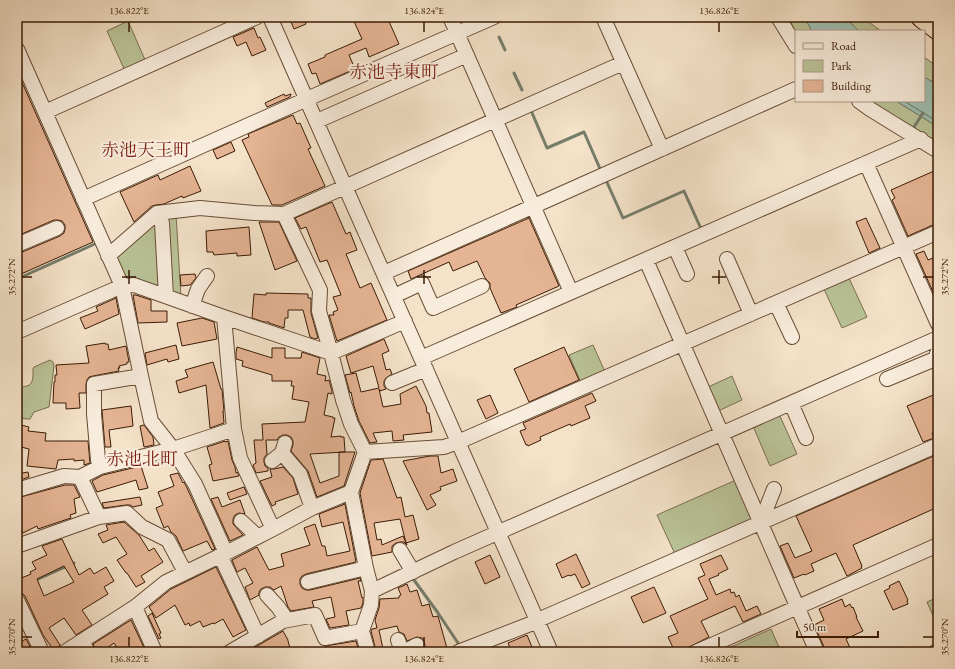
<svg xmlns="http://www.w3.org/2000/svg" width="955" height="669" font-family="'EB Garamond','Noto Serif JP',serif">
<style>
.green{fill:#bac398;stroke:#7a6f4e}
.water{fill:#9dbfb0;stroke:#757d6b}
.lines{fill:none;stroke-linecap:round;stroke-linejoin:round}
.shore{stroke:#6c6d5a;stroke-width:1}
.stream{stroke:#757d6b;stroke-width:3}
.building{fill:#e5b494;stroke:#3a1b04;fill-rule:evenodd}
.minor-casing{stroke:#684d35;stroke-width:16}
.highway-casing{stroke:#3a1b04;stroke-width:23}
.minor{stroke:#f8ecdc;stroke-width:14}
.highway{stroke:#f4e2c9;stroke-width:21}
.ticks{fill:none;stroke:#3a1b04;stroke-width:1.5}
.labels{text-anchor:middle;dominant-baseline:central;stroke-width:4;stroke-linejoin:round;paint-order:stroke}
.quarter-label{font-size:18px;fill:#7a1f14;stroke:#f8ecdc}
.neatline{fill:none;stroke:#3a1b04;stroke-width:1.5}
.ticks-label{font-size:10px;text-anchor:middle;fill:#3a1b04}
</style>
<rect width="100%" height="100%" fill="#f4e2c9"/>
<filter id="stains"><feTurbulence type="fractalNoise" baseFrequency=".005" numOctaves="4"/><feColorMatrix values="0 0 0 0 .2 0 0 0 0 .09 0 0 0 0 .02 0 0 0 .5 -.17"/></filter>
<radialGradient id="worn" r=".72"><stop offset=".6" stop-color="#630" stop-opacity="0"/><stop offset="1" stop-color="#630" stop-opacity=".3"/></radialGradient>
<!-- green -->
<path class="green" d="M788,17H804L812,31H796V33Z
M844,17H862L881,31H859Z
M128,21L146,62L125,71L107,31Z
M924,57L938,67V85L924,77Z
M871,101H896L938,127V145Z
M176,214L181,297L121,275L115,254L158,216Z
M848,276L867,317L842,328L823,287Z
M593,345L606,374L582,385L569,355Z
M50,360L53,362L54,366L49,407L34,412L30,419H26L17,417V388C21,387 23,387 27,386C34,384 33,375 33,368L34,367Z
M732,376L742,400L716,412L706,388Z
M779,414L797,454L770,466L753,426Z
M736,480L752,515L750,521L675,554L657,515Z
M938,597V627L927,602Z
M771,629L781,652H720Z"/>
<!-- water -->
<path class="water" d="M804,17H844L859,31H812Z
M924,77L938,85V127L896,101H924Z"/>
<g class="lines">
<!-- shore -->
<path class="shore" d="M904,101L938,122"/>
<!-- stream -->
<path class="stream" d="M499,37L505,50
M514,73L522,90
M530,108L547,148L584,132L601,171
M914,127L923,113
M605,178L623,218L684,191L702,231
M17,279L97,243
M414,580L438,613L460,646
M34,581L74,563"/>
</g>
<!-- building -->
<path class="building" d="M289,17H303L306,24L294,29Z
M352,17H387L399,44L369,57L366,48L349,55L355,69L320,84L316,73L312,74L308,64L325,57V55L362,39Z
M254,28L258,38L260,37L266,50L252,56L246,42L237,46L233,37Z
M17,71L93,242L21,274L17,265V253H20L60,236L64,233L65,229V225L62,221L58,220H54L17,236Z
M284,94L285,96L291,94L290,97L267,107L265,103Z
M293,115L297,124L300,123L311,148L308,149L325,186L282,205H272L242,140L249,137L248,134Z
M231,142L235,151L217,159L213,150Z
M190,166L201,191L183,198L182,196L164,204L156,205L152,206L134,222L120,192L158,175L160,180Z
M934,171L938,180V224H935L908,236L892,200L895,198L891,190Z
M332,202L346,234L350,232L357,250L346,254L360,288L371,283L387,320L337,341L329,315H334L333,312L338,310L333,297L341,295L327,260L320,262L306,227L301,229L295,218Z
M529,218L559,286L516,305L517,307L501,313L490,288V283L485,278L477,261L453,271L449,262L411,279L408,271Z
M866,218L880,248L869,253L856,222Z
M259,222H279L297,261L275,270Z
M249,227L251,255L237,256V253L214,255L213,252H207L206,231Z
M924,251L928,260L938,256V303L916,254Z
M195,274L196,278L190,285L181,286L180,275Z
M266,293L308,294V298H311V313L318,338L315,339L310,337L303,310H288V318H285L284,328L269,323V322H264L252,318L254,294L266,295Z
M133,295H136L151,300V311H167V322L138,323Z
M116,298L119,314L85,329L80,318L98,311L96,307Z
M202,318L214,322L217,339L182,346L177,323Z
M384,339L389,351L382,354L386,370L390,369L392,374L386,378L384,381V386L386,389L380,391L379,389L383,407L401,404L400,394L416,386L426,406L427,413H429L432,432L403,435L404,440L393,441L392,431L373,433L377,442L370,443L359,421L354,406L351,392L350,393L345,375L356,373L361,392L379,388L373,366L351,373L346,356Z
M105,343V344H108L109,350L126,346L129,362H127V364L119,366L120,368H118L119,371L93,376L89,377L87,380L86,384V393H79L80,408L66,409V403H53L54,382H55V375H57L56,365L89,363L86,346Z
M176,345L179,359L168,362L167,359L147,365L145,353Z
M237,347L272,358V348H285V358H301L302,352L320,358L317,374L326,376L325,381L329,380L332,391V394L328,393L324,415L333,417V418H335L331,437L341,436V437H344L345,452L310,454L320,483L339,476V452H355L344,486L317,497L308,471L291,451L293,445V441L291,437L287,435H283L279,437L277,440H266L267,454L264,458V462L265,466L268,468V471L256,473L253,465L256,463L254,440H263L262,424L305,422L309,402L292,399L294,386H291L292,381H272V375L242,366L243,361L236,359V353Z
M564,347L579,380L529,402L514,369Z
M213,362L221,389H222L224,411H223L224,423L210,428L206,385L179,393L176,381L188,377L185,370Z
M592,393L596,401L585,406L590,418L571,426L570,424L540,437L541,440L528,446V445H526L520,431L526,429L523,423Z
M938,393V430L932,433L934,438L923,442L907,406Z
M490,395L498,413L486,419L477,400Z
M131,406L133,426L109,430L111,447H105L102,410Z
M17,424L29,427L28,431L46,433L45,441H88L90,463L84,465V460L74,461V459L58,460L56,469L27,466L29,449L17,446Z
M144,425L153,437L154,445L144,447L140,426Z
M225,441V442L228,441L232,460L235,467L236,473L237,472L239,476L213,481L209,465L212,464L207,447Z
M938,454V507L853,545L862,566H861L862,568L847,576L836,553L811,564L814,571L805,575L804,574L794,578L780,546L788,543L795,558L812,551L796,516Z
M430,456H438L441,473L453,469L457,481L440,487L441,490L430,495L436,505L427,510L403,461Z
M383,459L397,498L401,497L405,517L413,515L419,539L406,543L400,519L374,523L377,540L381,539L382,545L403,536L407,545L404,542H400L396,543L392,546V552L372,556L360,493L371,460Z
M141,466L148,488L139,490L136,480L97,492L92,481L103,475Z
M283,467L293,478L298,494L275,502L276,504L272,506L260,481L272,477L270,469H274Z
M28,472L29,477L17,481V474Z
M178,473L183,483L184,482L187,488L215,549L212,550L207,541L183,551L176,536L171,532L168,526L164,528L156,508L163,505L158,492L174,486L170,475Z
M65,485H74L80,497L74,499L76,513L70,515L71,518L38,529L37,526L23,533L17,521V498Z
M244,487L247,494L230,500L227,493Z
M140,497L142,505L133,507L130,505H126L104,508L102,503Z
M218,497L222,507L240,500L245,514L239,513L235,515L233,519V524L243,535L230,541L211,499Z
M345,504L356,562L306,574L302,576L300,579V584L302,588L306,590H310L360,578L361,581H358L362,598L363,597V603L361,608L346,611L349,625L330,628L326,619L335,617L331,597L312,601L314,607L291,611L288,607L281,586L274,590L270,587H265L261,589L259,592V595L250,600L245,587L253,583L245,568L237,572L232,560L257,547L269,570L284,566L281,554L310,545L304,528L315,524L322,546H325L327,556L350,551L343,522L322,527L319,514Z
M124,522L139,535L149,551L154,548L163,562L141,576L145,582L136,587L127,573H126L117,560L127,554L116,537L103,543L98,534L108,530L106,525Z
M62,539L79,575L90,568L94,574L106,567L114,581L104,587L108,594L82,610L92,625L76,635L64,618L49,628L60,645L58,648L57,651L55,652L43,635L25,596L22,593L20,592L17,587V580L31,574L30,572L36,569L32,562L47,555L42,546ZM64,566L74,582L44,596L37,579Z
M576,554L590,584L582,588L575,574L570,576L569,575L562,578L556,564Z
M490,555L500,577L485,584L475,562Z
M721,555L728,569L718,574L719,575L709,579L716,595L730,589L731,593L734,592L736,597L739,595L746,611L757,606L761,614L743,622L735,606L701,621L709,637L685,649L684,648L675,652L668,637L678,633L670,616L708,599L698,578L705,575L700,564Z
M216,567L246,630L233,637L223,619L214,624L213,623L203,627L200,621L190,626L189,623L185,625L175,605L156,618L149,607L171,589Z
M899,581L908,600L907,601L908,604L893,610L884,591L890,588L889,586Z
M407,584L410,592L417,590L422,606L429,604L433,617L438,616L448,652H423V651L425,645L424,641L422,638L417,637L407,641L404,634L399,632L397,626L379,630L383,649L376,651L371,631L372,629L377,628L375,620L379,608L380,599L399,598V596L401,595L398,588Z
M654,587L666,613L643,623L631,597Z
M842,599L845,607L850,604L852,608L853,607L857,617H856L863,631L846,639L852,652H825V649L814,625L824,620L819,609Z
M152,613L161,633L159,634L161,638L159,639L148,616Z
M131,620L146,652H120L114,643L101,652H96L93,644Z
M283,631L288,640V641L291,652H247Z
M527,635L534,652H512L508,643Z
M26,639L33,652H17V644Z
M356,641L359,652H327L325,646Z"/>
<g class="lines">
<!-- minor casing -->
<g class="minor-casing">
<path id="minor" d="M270,17L551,652
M450,17L571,292
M603,17L662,149
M778,17L796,46
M17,49L122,286L141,376L151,421L173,449L195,484L226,553L273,529L312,508L351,492
M859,101L870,109L938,151
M45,112L257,17
M317,121L467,55
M866,163L938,324
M83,199L307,99L494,17
M284,214L623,63
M162,223L166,296
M17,245L57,228
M675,247L687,274
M108,256L157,213L200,208L254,213L284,214L320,290L319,311L331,353L343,400L351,424L365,452L351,492L366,568L372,591L371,605L362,631L368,652
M727,259L751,314
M646,260L817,652
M384,273L796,89
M394,296L422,283L433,308L482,286
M776,303L792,337
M192,306L198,289L207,276
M224,317L234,429L240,458L273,529
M17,332L122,286L134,285L224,317L331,353L405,321
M421,358L921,139
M887,379L935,359L938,351
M392,383L426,369
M791,403L806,438
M365,452L444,447L458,442L938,232
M282,453L300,474L312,508
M272,461L282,453L285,443
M100,467L98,460L94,414V384L141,376
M80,477L99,517
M17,490L64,476L80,477L100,467L173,449L234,429
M241,521L258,537
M761,522L774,489
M17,546L99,517L127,513L142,527L168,540L185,572
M400,550L413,572
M220,555L258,636
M308,582L366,568
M372,591L454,552L938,338
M267,595L278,607L287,620
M17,600L42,652
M135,607L155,652
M538,620L938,445
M398,640L402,652
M82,641L88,652
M65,652L135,607L166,582L226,553
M230,652L283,621L315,615L325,638L362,631
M404,652L417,645
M458,652L538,621
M696,652L938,545
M935,652L938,651"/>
</g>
<!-- highway casing -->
<g class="highway-casing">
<path id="highway" d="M922,17L938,29"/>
</g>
<!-- minor -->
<use href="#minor" class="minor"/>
<!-- highway -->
<use href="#highway" class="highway"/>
</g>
<!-- ticks -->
<path class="ticks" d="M129,22V32M424,22V32M719,22V32M129,270V284M424,270V284M719,270V284M22,277H32M122,277H136M417,277H431M712,277H726M923,277H933M22,637H32M129,637V647M424,637V647M719,637V647M923,637H933"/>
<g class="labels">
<!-- quarter labels -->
<g class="quarter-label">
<text x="394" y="71">赤池寺東町</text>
<text x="146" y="149">赤池天王町</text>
<text x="142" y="458">赤池北町</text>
</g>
</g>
<!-- margin -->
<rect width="955" height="669" fill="none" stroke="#f4e2c9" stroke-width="44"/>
<!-- legend -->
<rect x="795" y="30" width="130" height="72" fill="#f8ecdc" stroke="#ac9886"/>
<rect x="803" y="43" width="20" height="6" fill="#f8ecdc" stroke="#ac9886"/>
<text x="831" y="50" font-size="12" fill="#3a1b04">Road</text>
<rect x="803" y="60" width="20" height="12" fill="#bac398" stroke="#ac9886"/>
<text x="831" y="70" font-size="12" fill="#3a1b04">Park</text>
<rect x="803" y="80" width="20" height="12" fill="#e5b494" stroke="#ac9886"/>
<text x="831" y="90" font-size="12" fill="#3a1b04">Building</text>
<!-- scale -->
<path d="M797 631v6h81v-6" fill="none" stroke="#3a1b04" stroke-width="2"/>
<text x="803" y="631" font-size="12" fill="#3a1b04" stroke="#f8ecdc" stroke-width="3" paint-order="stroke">50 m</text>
<rect x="22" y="22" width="911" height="625" class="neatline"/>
<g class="ticks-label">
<text x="129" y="14">136.822°E</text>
<text x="424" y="14">136.824°E</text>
<text x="719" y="14">136.826°E</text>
<text transform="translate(11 277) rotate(-90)" y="4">35.272°N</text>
<text transform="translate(944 277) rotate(-90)" y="4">35.272°N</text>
<text transform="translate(11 637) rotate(-90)" y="4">35.270°N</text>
<text transform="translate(944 637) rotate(-90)" y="4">35.270°N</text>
<text x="129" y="662">136.822°E</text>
<text x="424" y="662">136.824°E</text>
<text x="719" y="662">136.826°E</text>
</g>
<rect width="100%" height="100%" filter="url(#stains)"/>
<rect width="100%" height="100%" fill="url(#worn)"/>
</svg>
